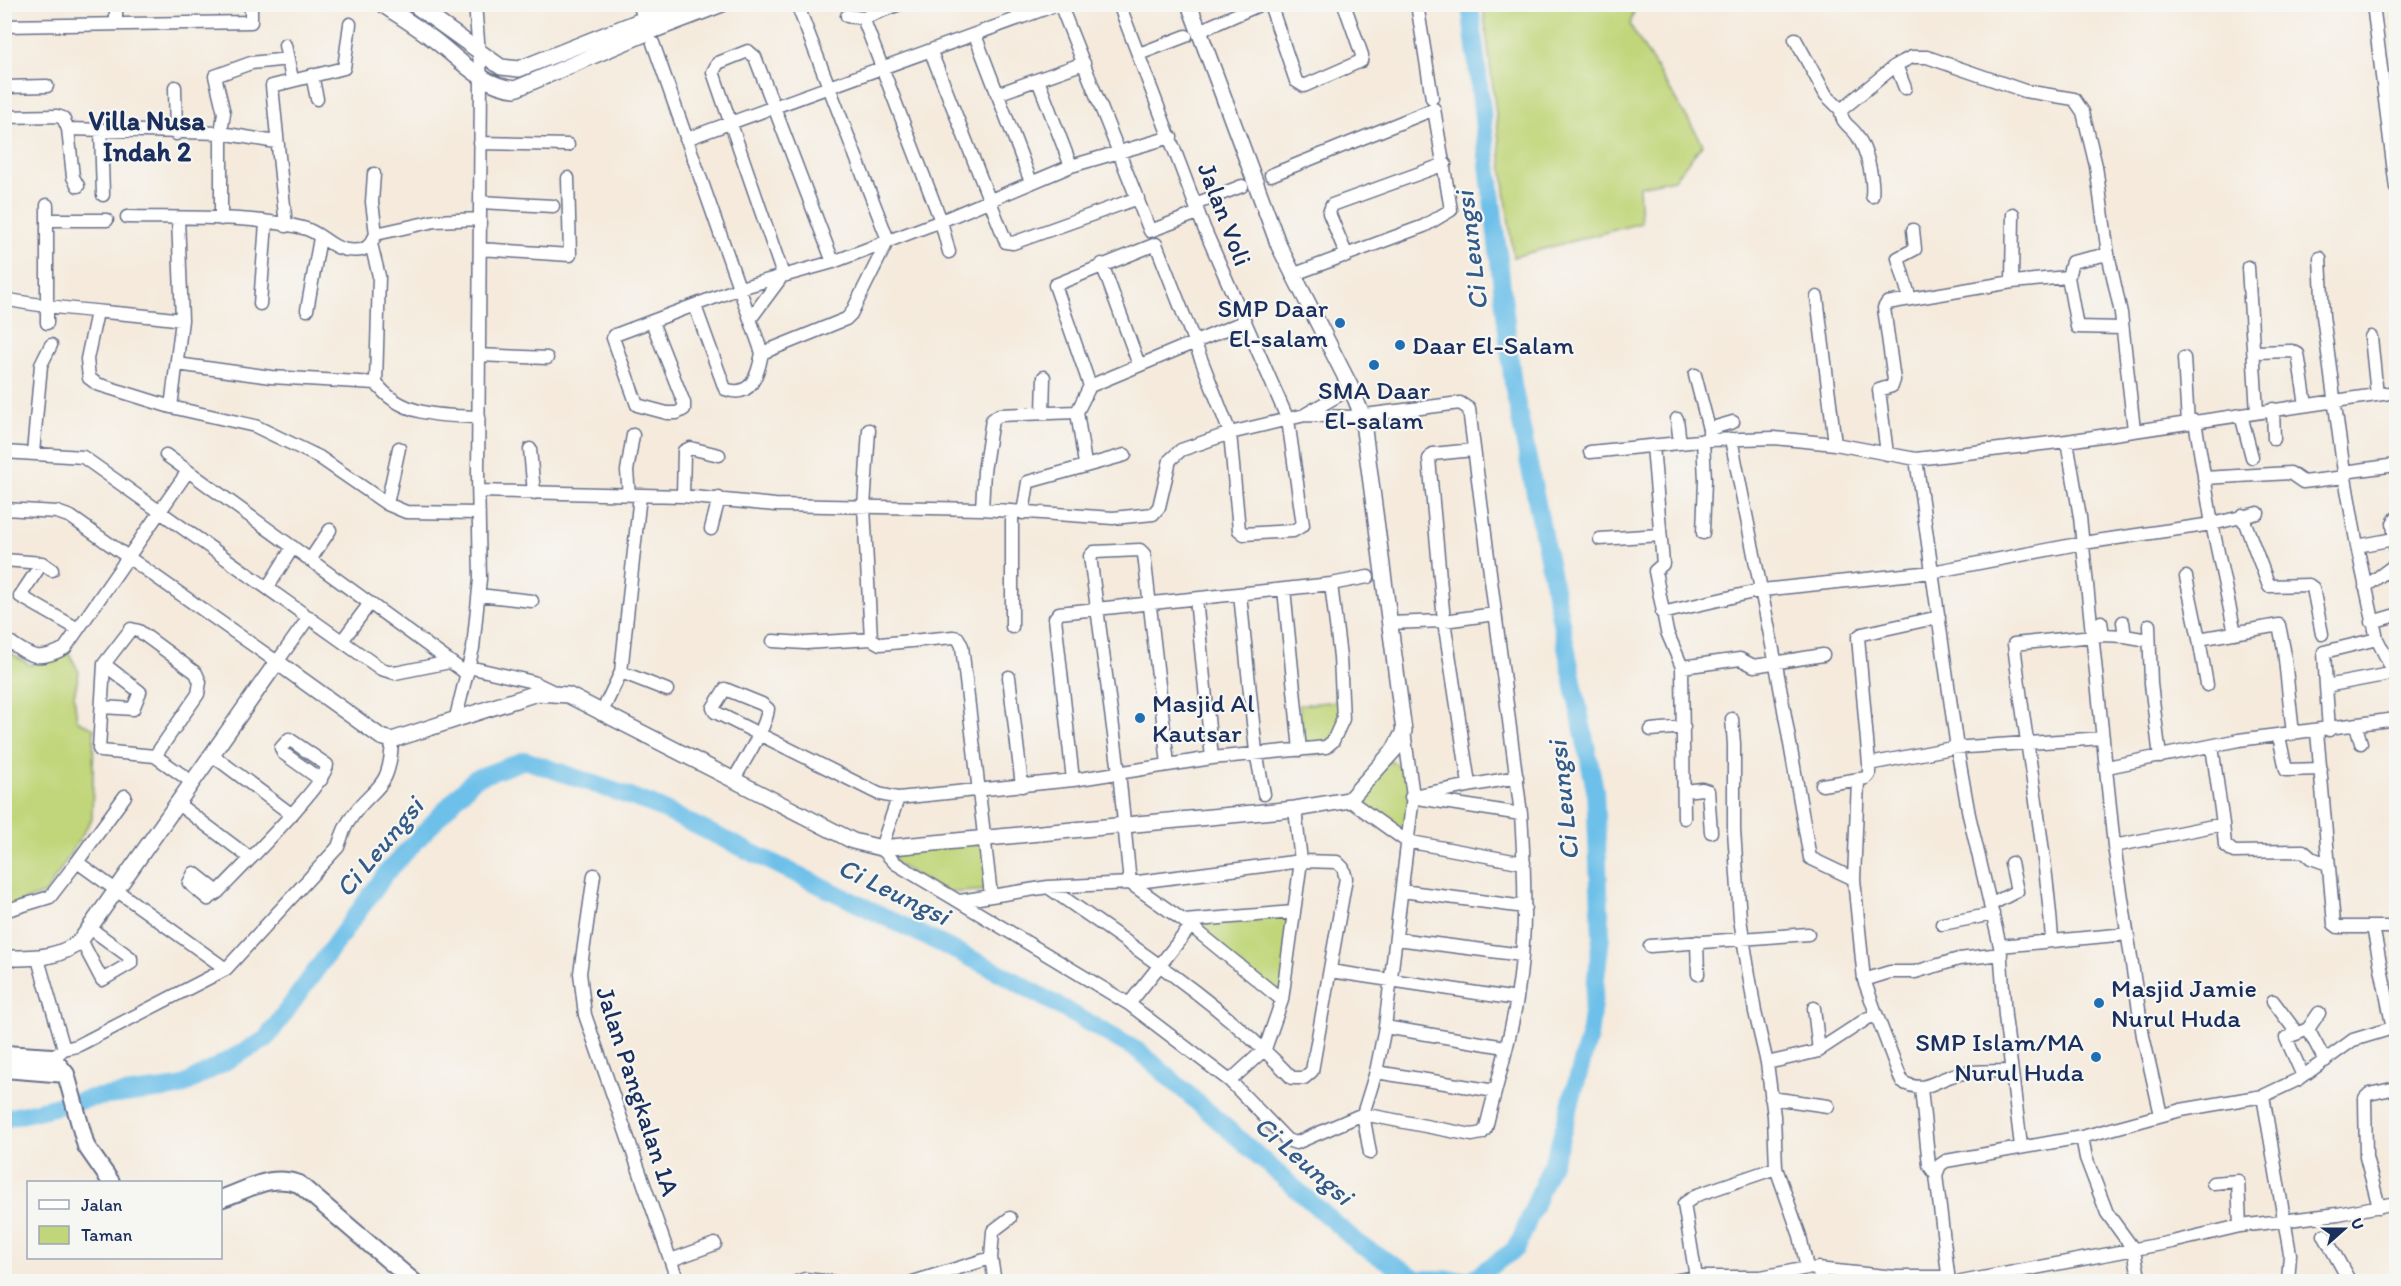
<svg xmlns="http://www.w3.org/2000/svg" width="2401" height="1286" font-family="Itim,sans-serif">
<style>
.green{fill:#c1d67a;stroke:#6e826c;stroke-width:1.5}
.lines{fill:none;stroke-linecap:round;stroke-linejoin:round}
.river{stroke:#6dc0e9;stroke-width:18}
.minor-casing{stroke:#67708a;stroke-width:15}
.tertiary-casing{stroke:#67708a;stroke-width:18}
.secondary-casing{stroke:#67708a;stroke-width:20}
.minor{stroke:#fff;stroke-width:12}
.tertiary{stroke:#fff;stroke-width:15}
.secondary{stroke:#fff;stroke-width:16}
.poi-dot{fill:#1f6fb2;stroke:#f6f6f2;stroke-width:2}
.labels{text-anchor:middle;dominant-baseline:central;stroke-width:4.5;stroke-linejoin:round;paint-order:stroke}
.street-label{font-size:26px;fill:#1b2f5e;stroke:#f6f6f2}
.poi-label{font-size:26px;fill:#1b2f5e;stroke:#f6f6f2;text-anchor:start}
.neighbourhood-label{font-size:27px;font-weight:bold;fill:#1b2f5e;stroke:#f6f6f2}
.water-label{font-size:27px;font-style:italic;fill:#345a88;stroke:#f6f6f2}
</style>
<rect width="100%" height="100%" fill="#f6f6f2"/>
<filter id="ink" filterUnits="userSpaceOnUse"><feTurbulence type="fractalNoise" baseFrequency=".0167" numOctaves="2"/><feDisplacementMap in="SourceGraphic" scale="12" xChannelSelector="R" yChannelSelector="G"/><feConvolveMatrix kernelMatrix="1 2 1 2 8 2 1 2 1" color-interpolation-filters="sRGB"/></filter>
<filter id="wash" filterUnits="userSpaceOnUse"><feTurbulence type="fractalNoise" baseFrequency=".008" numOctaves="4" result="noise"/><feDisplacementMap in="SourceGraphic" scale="24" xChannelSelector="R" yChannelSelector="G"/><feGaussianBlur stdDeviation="1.35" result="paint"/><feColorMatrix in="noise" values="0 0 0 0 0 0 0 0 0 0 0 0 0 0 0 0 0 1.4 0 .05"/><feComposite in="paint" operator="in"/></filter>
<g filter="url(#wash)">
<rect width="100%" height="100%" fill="#f5eadc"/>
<!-- green -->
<path class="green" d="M1483,5H1636L1630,25L1703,144L1674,179L1639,186L1641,223L1513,257Z
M4,649L30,665L69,653L79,672L74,696L77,720L94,729L92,819L46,893L4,908Z
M1347,700L1350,720L1329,753L1306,756L1299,705Z
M1388,760L1414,773L1409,845L1358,801Z
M985,840L990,890L945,893L895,863V851Z
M1293,912L1282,1000L1184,921Z"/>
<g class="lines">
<!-- river -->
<path class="river" d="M4,1119L91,1098L180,1087L266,1039L387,872L474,779L525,760L651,804L995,970L1140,1052L1360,1245L1417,1279L1471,1280L1517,1248L1558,1148L1589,1037L1601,937L1595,790L1513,385L1470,4"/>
</g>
</g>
<g filter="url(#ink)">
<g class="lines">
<!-- minor casing -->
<g class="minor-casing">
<path id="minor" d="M639,4L647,26
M900,4L863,18L941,221L949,252
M1015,4L1020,18
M1060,4L1150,231L1198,213
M1270,4L1296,81L1304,86L1361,61L1362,55L1344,4
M1417,4L1432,98
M2373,4L2396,188
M847,16L863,18
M116,24V4
M4,26L251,22V4
M1199,31L1261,4
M975,35L1031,182
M1795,39L1826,95L1841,110L1896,65
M653,43L762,353C758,375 751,399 725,389L695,306
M285,45L292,79
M931,52L1006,242L1013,243L1138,198
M1139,54L1186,36
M312,75L317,99
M1038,80L1071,166
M4,87L47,86
M175,87L176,134
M1905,88L1896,65L1912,57H1927L2025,91L2074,99L2083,112L2096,166L2108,254L2121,313L2134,430
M997,94L1084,63
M1841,110C1841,125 1852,126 1858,137C1867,151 1874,179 1872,196
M4,117L57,116L63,118L68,129L221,133L276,142
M68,129L73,177L78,186
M101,130L103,195
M686,139L1058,4
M480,143L568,145
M374,174L372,202L376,234
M1271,175L1434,109L1451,210L1424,226L1292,275
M480,202L553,206
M1195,204L1242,186
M127,217C181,218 252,215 303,228C325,233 331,254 361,250C369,248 373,241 376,234L435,221L480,219
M178,218L182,320L171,407L255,426L319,457L387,504L406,512L479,513
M221,219V133L224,113L215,76L251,63L288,59
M47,220H107
M286,226L272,86L344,68L350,24
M371,244L379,276L376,383C400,416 442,416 479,417
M480,249L570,255L568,178
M2108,254L2072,262L2068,277L2077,327L2122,328
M1347,256L1329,213L1332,205L1445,164
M2320,258L2323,316L2344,472L2357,546L2377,639L2396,677
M1102,264L1139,365
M2248,267L2257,412
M2012,282L2013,214
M1817,297L1835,444
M4,299C63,311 123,312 182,320
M1910,299L1898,258L1915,249L1913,230
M260,304L266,223
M307,310L320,238
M97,312L87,359L89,378L97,384L171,407
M751,318L783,275L713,72L718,63L748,51L755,57L833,262
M652,322L684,403V409L677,413H667L637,405L613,338L615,335L740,288L833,262L941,221L1071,166L1171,137
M47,323V205
M2371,337L2377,395
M2255,352L2292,351L2298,354L2306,405
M762,353L846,319L851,314L888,240L797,4
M479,355L547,358
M2184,358L2188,423
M177,364L271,377L376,383
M1695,375L1709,429V440
M1090,386L1055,285L1156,244L1230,433L1239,530L1244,534L1293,531L1303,525L1288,420L1204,228L1119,4
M2273,409L2274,439
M1077,412L1085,464
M1043,413L1044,377
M1306,414L1351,388
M2241,415L2252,457
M1677,419L1680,443
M2195,421L2212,524L2235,633
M1709,429L1733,422
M869,430L864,507L871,639
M1731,439L1777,670L1810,858L1854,879L1864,980L1877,1016L1868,1018L1819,1050
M2067,441L2080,517L2114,846L2143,1036L2161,1115
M1653,446L1663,564L1655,571L1667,632L1682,667L1684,818
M530,449L534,493
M4,452L83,457L381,669L395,673L450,662
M1590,452L1709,440L1774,438L1835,444L1916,459L2067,441L2396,392
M33,453L41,365L51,345
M1887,454L1879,390L1892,386L1894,380L1884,308L1887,303L2012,282L2068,277
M166,455L467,674
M1916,459L1957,748L1969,815L2000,946L2005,1016L2021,1146
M2344,472L2396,465
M2204,478L2290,473L2303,482L2345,477
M479,491L683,496L775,505L982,509L1113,518L1153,514L1159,507L1170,460L1181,450L1230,433L1305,415L1349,417L1460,403L1469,409L1521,814
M629,495L627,471L633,435
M683,496L684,451L690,448L719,455
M387,504L399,448
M4,509L57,512L71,517L277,662L309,617
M982,509L984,471L992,420L999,415L1077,412L1090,386L1243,322
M1023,513L1028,482L1125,455
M2242,515L2269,586L2309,585L2313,588L2322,634
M2396,518L2393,523L2396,551
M711,529L719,498
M1703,533L1705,480L1703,440
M1600,539L1660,535
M2357,546L2394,539
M4,560L42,563L52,570
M310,560L330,530
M42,563L20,596L78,629
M2186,577L2199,639
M271,582L293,547
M2365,587L2396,564
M1284,589L1300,750
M1240,594L1256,752L1264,794
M479,595L532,601
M1196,599L1212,758
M1662,613L1762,590L1932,572L2083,543L2212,524L2258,513
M2101,622L2103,635
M2372,622L2396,615
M1389,623L1444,621L1495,614
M2149,625L2151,684L2160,757
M1012,627V511
M131,629L139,631L196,673L200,682L198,694L155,756L101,751L99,749L104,664Z
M2125,636L2148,640
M4,638C29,655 36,664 65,648L188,471
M2377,639L2324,652L2326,686L2395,673
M342,641L370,603
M773,641L805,643L871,639L880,644L953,637L958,638L962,646L991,895
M469,667L533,682L554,692
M1682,667L1740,659L1754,666L1823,655
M621,672L667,690
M1009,677L1022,786
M2207,685L2199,639L2279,625L2284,650L2293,734
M2326,686L2329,730
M103,707L133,709L140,692L104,664
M601,714L621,672L640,495
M456,717L473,648L480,579L478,476L481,78L475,4
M1732,719L1734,744V830L1740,919L1755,1012L1767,1063L1774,1116L1776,1168L1800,1236L1807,1268
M2356,726L2361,743
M1651,730L1684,727
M2317,732L2334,924L2338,927H2396
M2279,736L2286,770L2321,769
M2212,746L2223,824
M212,755L291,814
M155,756L192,782
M1168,764L1144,554L1140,550L1094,552L1090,556L1119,772L1130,883L1191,926L1282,1000
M1869,764L1858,637L1862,634L1939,617
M2107,767L2239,740L2396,719
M1073,780L1055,618L1059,613L1331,584L1368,577
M733,781C743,762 766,729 768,709L762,704L725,689L713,708L715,712L879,794L898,798L1073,780L1212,758L1326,747L1333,741L1343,719L1340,657L1331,584
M1469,784L1444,621L1429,459L1433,454L1473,450
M1822,785L1866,778L1869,775V764L1952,748L2103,738
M1684,791L1702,789L1708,791L1711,832
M1418,795L1517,777
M125,796L77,862L226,969
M898,798L881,848L895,863L1129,1004L1230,1081L1287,1140L1296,1143L1363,1114L1472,1135L1482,1133L1486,1128C1496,1085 1510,1042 1517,998C1527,937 1525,876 1521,814L1411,797
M1349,800L1406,841L1524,863
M178,804L250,858
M2114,846L2223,824L2225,845L2234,852L2303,851L2311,858L2328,864
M594,875L580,973L585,1015L678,1282
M1854,879L1858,780
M1402,891L1525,907
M218,892L194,873L189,883L208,899L218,892C235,874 328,782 327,765L289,739L281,748L283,753L321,780
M960,901L1048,887L1130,883L1301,861L1337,862L1343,868L1346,878L1312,1071L1304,1078H1292C1221,1003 1132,946 1048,887
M1990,905L2017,891L2011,863
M4,911L50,897L77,862
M1184,921L1293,912
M1942,924L1993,914
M2373,927L2393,1029
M1397,939L1522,955
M2052,939C2045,840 2025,743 2014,644L2103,635L2125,636L2123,622
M81,940L102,980L131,963V958L90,928
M1697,942L1698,974
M1650,946L1808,934
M2000,946L2127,934
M38,959L64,1049L59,1053
M1330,971L1517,999
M1864,980L1890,972H1915L1959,959L2001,954
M2273,1001L2297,1033
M1129,1004L1191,926
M2319,1013L2308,1029L2325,1061
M1877,1016L1902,1082C1928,1095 1935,1078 1959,1074C1976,1070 1994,1072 2011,1071
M1385,1027L1505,1047
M64,1049L77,1046L226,969L338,847C341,838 344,828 349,821C372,784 390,795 392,740
M1767,1063L1819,1051L1814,1008
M1376,1072L1495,1091
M2303,1076L2286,1038L2308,1029
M1230,1081L1265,1049L1282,1000L1301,861L1295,809
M1921,1088L1929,1165L1936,1175
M2263,1096L2290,1254L2288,1282
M1771,1098L1828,1106
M2082,1137L2086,1158L2107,1213L2134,1250L2140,1282
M1370,1153L1363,1114L1376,1072L1385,1027L1413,796L1404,731
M2213,1183L2238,1181L2240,1226
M2379,1207L2366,1157L2365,1098L2369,1094L2396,1088
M2324,1235L2350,1282
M671,1260L715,1244
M1818,1268L1821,1282
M1696,1277L1684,1204L1697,1195L1776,1168
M796,1282L805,1279L834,1282
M913,1282L991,1258
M995,1282L991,1258L993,1231L1010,1218
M1668,1282L1696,1277H1761L1807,1268L1895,1277H1948
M1949,1282L1936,1175L1940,1165L1946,1161L2082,1137L2181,1110L2263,1096L2299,1079L2353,1040L2396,1027
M1961,1282L2172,1242L2240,1226L2338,1214L2396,1203"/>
</g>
<!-- tertiary casing -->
<g class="tertiary-casing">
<path id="tertiary" d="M382,4C398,15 414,25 429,36C456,55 480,86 515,89L649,32L722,4
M413,4L501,67L519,69L682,4
M4,958C31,958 61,959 81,940L277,662L381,737L392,740L537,693L568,695L853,841L881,848L1295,809L1349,800L1394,750L1404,731L1362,415L1351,388L1279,246L1189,4"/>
</g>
<!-- secondary casing -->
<g class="secondary-casing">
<path id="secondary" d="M4,1054L52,1057L66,1074L86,1146L111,1182
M4,1069L66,1074
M220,1199C249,1190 269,1173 299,1184L414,1282"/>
</g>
<!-- minor -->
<use href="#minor" class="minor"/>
<!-- tertiary -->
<use href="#tertiary" class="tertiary"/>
<!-- secondary -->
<use href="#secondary" class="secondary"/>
</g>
</g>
<!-- markers -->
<g class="poi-dot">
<circle cx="1340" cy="323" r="6"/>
<circle cx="1400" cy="345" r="6"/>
<circle cx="1374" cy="365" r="6"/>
<circle cx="1140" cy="718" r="6"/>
<circle cx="2099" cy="1003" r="6"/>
<circle cx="2096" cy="1057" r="6"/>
</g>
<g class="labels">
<!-- street labels -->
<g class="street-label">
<text transform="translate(1225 214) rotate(69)">Jalan Voli</text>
<text transform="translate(638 1091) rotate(72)">Jalan Pangkalan 1A</text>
</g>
<!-- poi labels -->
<g class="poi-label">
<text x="1328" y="308" text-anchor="end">SMP Daar<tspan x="1328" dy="30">El-salam</tspan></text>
<text x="1412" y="345">Daar El-Salam</text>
<text x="1374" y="390" text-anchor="middle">SMA Daar<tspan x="1374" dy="30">El-salam</tspan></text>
<text x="1152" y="703">Masjid Al<tspan x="1152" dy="30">Kautsar</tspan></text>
<text x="2111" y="988">Masjid Jamie<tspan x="2111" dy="30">Nurul Huda</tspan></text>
<text x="2084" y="1042" text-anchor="end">SMP Islam/MA<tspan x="2084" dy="30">Nurul Huda</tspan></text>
</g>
<!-- neighbourhood labels -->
<g class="neighbourhood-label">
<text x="147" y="120">Villa Nusa<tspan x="147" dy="31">Indah 2</tspan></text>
</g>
<!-- water labels -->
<g class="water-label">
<text transform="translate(1471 251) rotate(-97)">Ci Leungsi</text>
<text transform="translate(1563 801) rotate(-96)">Ci Leungsi</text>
<text transform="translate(379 847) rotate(-50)">Ci Leungsi</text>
<text transform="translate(894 891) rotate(26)">Ci Leungsi</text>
<text transform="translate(1304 1160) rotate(41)">Ci Leungsi</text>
</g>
</g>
<!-- margin -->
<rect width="2401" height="1286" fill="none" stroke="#f6f6f2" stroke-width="24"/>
<!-- legend -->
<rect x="27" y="1181" width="195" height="78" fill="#f6f6f2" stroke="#9ea6b7" stroke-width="1.5"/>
<rect x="39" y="1200" width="30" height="9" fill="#ffffff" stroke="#9ea6b7" stroke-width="1.5"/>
<text x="81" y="1211" font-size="18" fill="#1b2f5e">Jalan</text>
<rect x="39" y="1226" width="30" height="18" fill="#c1d67a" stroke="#9ea6b7" stroke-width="1.5"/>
<text x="81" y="1241" font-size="18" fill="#1b2f5e">Taman</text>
<!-- north arrow -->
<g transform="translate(2344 1229) rotate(69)" stroke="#f6f6f2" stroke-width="4.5" paint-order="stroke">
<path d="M0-4.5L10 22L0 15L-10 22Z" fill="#1b2f5e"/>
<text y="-9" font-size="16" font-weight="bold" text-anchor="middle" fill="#1b2f5e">U</text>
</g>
</svg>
